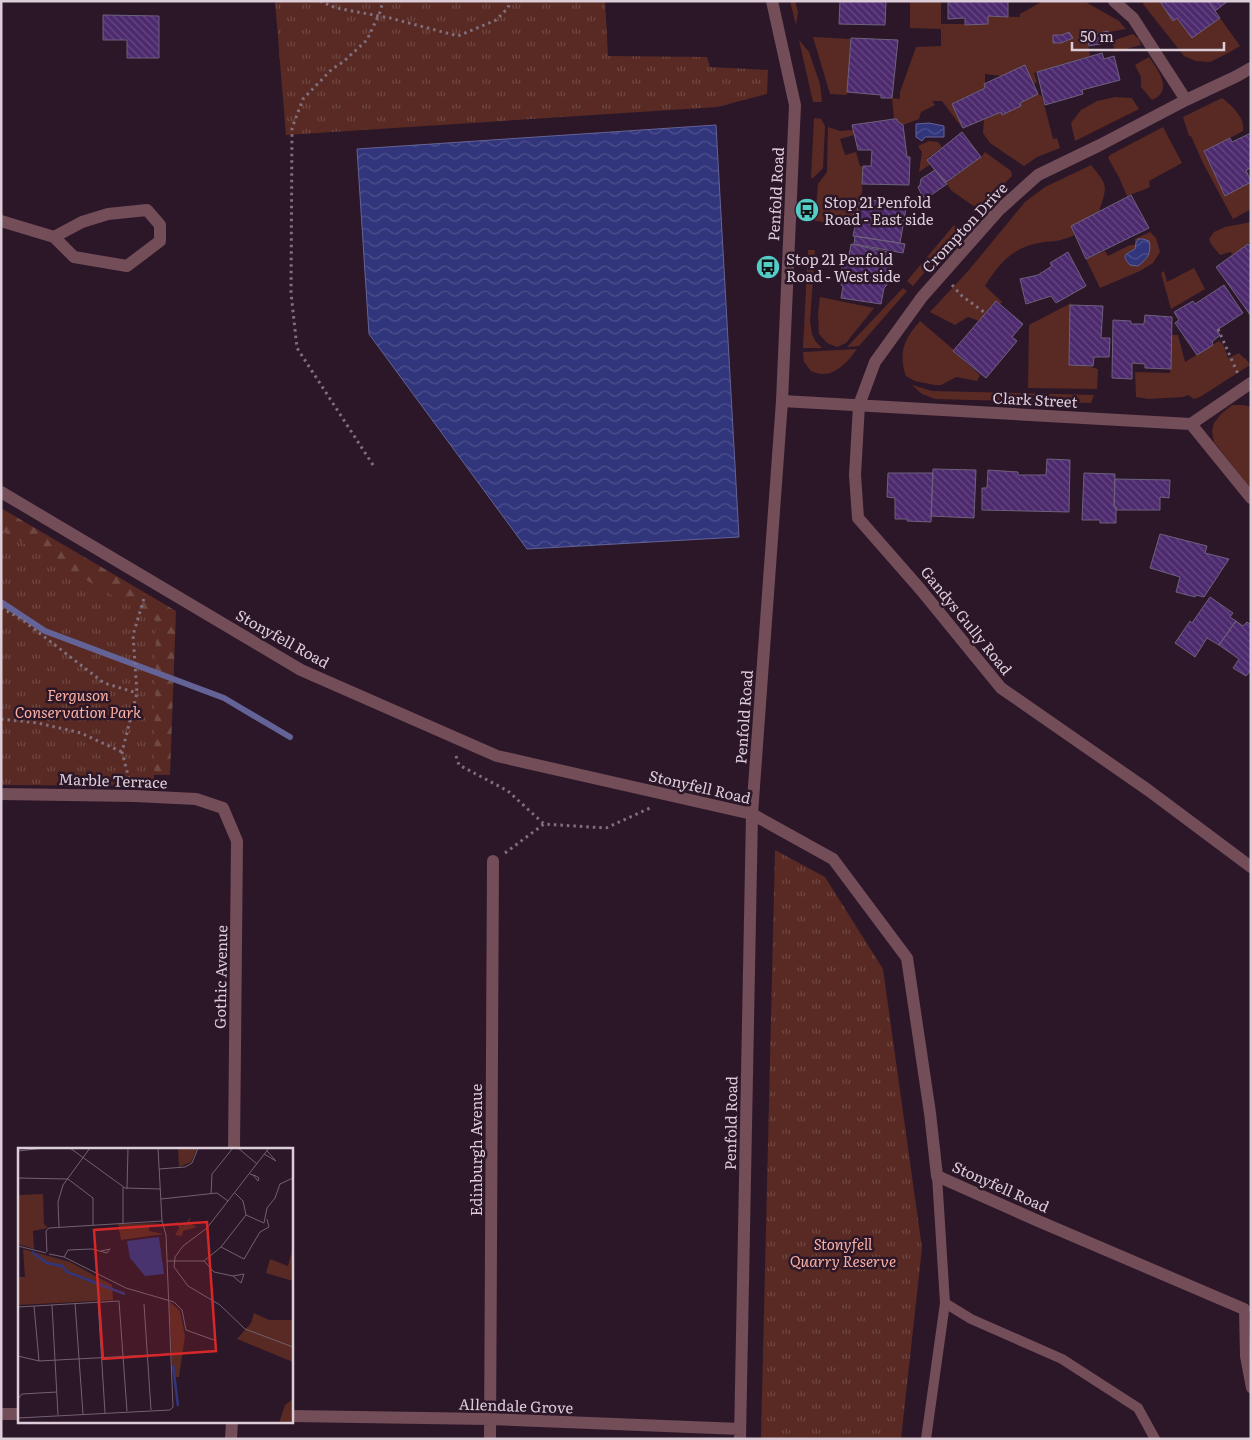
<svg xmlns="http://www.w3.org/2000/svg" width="1252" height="1440" font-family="Literata,serif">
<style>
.green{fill:#582a23;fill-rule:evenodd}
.forest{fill:url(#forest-firs)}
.park{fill:url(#park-tufts)}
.water{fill:url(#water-waves);stroke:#646397}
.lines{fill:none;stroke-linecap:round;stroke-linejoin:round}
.stream{stroke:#646397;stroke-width:6}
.building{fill:url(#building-back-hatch);stroke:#6d617c}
.path{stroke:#816f7d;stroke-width:3;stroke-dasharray:2.5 4;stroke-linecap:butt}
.service{stroke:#734d57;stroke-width:10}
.minor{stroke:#734d57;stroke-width:12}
.tertiary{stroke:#734d57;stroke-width:12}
.labels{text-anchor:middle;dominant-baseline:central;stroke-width:5;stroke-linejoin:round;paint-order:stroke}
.street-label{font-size:15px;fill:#dccdd8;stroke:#2c1729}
.poi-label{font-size:15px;fill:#dccdd8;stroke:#2c1729;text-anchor:start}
.park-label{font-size:15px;font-style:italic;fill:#f9b0a3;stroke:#2c1729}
.inset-river{fill:none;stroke:#31357b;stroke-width:2.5}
.inset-road{fill:none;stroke:#72606f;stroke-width:1}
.view{fill:#d62828;fill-opacity:0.15;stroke:#d62828;stroke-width:2.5}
.inset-edge{fill:none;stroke:#dccdd8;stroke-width:2.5}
</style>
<defs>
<pattern id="forest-firs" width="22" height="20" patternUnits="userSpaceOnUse" patternTransform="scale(1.25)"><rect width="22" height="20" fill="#582a23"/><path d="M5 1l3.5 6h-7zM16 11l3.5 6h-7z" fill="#6f4842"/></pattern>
<pattern id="park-tufts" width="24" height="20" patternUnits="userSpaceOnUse" patternTransform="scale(1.25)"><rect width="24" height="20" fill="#582a23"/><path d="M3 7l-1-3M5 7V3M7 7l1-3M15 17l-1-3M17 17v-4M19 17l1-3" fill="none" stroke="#6f4842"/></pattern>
<pattern id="water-waves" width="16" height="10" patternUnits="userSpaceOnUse" patternTransform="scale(1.25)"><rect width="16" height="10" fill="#31357b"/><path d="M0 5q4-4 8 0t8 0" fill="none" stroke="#4e518d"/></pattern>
<pattern id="building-back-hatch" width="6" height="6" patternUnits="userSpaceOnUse" patternTransform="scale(1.25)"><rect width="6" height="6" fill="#4d2a6e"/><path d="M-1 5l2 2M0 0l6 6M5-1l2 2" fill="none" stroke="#664882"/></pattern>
</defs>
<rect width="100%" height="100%" fill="#2c1729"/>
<!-- green -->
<path class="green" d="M790,1H795L798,12L796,25Z
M910,1H941V24H987L988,16L1020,17V14L1043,1H1084L1119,21L1126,29L1087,36L1090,56L1034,73L1037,82L1034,84L1002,76L985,74V88L952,104L963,128V129L942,101H932L935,105L921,112L919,119L903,125L897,121L896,119H894L892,98L900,99V92L916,47L941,46V29L910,28ZM1069,32L1072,38C1066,42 1061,44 1053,43V35H1062Z
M1144,1H1163L1161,3L1174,20L1177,18L1192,37L1220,18L1240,46L1230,52L1210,62L1196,61L1184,56L1143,4Z
M1133,34L1139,39L1141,45L1115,52L1112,41Z
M813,37L851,39L847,95L830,94Z
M799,40L809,52L820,84L822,102H813Z
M1149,57C1158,70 1174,91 1152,100L1141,87V77L1135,65Z
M1038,94L1042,96L1053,139L1057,138L1060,148L1037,157L1024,166L990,143L983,133L984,119L1001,112L1003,115L1021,106L1020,103Z
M1115,97L1132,98L1139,109L1075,141L1071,123L1081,110L1097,101Z
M1222,98C1231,105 1246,118 1243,131L1204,152L1225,196L1251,182V209L1233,219L1203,163L1191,136H1189L1183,117Z
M814,118L821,119L825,126L823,168L813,178H811Z
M828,127L840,131L853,130L854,135L840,139L845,155L856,152L860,166L863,167L862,192L857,213H854L852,222L841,224L815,221L818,184L827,172Z
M1163,127L1182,163L1149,181L1150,186L1148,188L1127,196L1119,177L1108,158L1110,155Z
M929,141L938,142L942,147L927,159L931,164L919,172L922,152L918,146Z
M985,152L1011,171L1012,176L978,209L952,191L946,183L981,157Z
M1091,165C1109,187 1107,185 1099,212L1071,226L1075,235C1069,237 1062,240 1056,241C1052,242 1048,241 1044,242C1014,246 1000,262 985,286L1002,302L1000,304L996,301L979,321L968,317L955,325L930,312L969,270L1025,202L1045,187Z
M1251,222V242L1233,254L1230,252L1220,255L1211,244L1209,239L1214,232L1225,227Z
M954,225L959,231L913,286L907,281Z
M1150,232L1156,238L1160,252L1153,263L1140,271L1100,288L1086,259L1105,251L1108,256L1130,245H1135V239Z
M808,250H815L810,321L812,334L816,342L822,348H803Z
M1194,268L1205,289L1171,309L1161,273L1164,271L1167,282Z
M903,288L907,291L859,346L847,347Z
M820,297L874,308L846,343L837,347L827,343L819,334L818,314Z
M1071,303L1069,365L1087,366L1098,369L1097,389L1028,388L1029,325Z
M920,321L954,350L953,351L980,375L977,381L956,377L941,385H935L915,381L906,376C898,353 904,339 920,321Z
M1171,335H1178L1185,362L1219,341L1223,344L1228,358L1239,353L1244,358L1246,359L1250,365L1200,397L1194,399L1188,395L1183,397L1149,399L1136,397L1135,372L1170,373Z
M857,349C849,360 838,374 822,374C819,374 814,372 811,371L804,362L803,352Z
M912,385L932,391L1094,395L1091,403L935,399L922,394Z
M1232,405H1244L1251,407V489L1214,442L1212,431L1214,423L1221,414Z"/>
<!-- forest -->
<path class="forest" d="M1,508L176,611L170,775L1,774Z"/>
<!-- park -->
<path class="park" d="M275,1H605L608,56L707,57L710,67L768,70L767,94L717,107L286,135Z
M1,530L156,621L154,786L1,785Z
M775,850L825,877L883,969L922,1248L901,1439H761Z"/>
<!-- water -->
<path class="water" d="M929,123L944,126V137H925L922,141L916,137V124Z
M716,125L739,537L527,549L369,334L357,149Z
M1138,239H1143L1149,241C1152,253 1147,259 1138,266L1130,265C1120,254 1127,254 1135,249L1136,243Z"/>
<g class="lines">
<!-- stream -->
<path class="stream" d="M1,602L45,631L224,698L290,737"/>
</g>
<!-- building -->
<path class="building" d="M840,1H886L885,25L839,24Z
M948,1H1008V17L988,16V24L965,25V18L948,19Z
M1163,1H1208L1220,18L1192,38L1177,18L1173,21L1161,3Z
M1208,1H1228L1215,11Z
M103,15L159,16V58H127V40H103Z
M1108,31L1110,42L1089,46L1087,36Z
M1069,32L1073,38L1061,43H1053V35H1062Z
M851,38L898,40L892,98H881V95L847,92Z
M1102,53L1104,59L1114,56L1120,80L1082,90L1083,94L1045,105L1037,72Z
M1025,65L1038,94L1020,103L1021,106L1002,115L1001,112L963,128L952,104L985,88L984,84Z
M894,119H897V121L903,125L907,157H910L909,185L862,184L863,166H871L872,150H858L852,125Z
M962,132L981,157L945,183L927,160Z
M1251,133V168L1246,170L1251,182L1225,196L1204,151L1230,138L1232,142Z
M935,170L947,184L924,200L918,187L920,185L921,179Z
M1131,195L1149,228L1086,259L1071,226Z
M860,198L894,204L895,201L907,203L900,243L853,236L856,222H852L854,213H857Z
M855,236L905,244L903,253L854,244Z
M851,244L888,252L887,262L891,270L887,285L884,288L881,304L841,298L843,287L839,282L843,261L849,256Z
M1248,244L1251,247V316L1216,267Z
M1068,252L1086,286L1056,303L1051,296L1026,304L1020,279L1038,275L1052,266L1050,263Z
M1224,285L1243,313L1217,330L1220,335L1212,342L1213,345L1197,355L1175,323L1179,320L1174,312L1193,301L1195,304Z
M996,301L1023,324L1012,337L1017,341L986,378L953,351Z
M1070,305L1103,306L1101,338H1110L1109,357H1094L1093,366L1069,365Z
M1145,315L1172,317L1171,369L1145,368V364L1132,363V379L1112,378L1113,320L1131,321V324H1144Z
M1047,459L1070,460L1069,512L982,510V488H987L988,470L1018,472V475H1046Z
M933,469L976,470L974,518L931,516Z
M888,473H933L931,522L907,521V519H895V498L887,497Z
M1084,473L1115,474L1114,507H1116V523H1100V520H1082Z
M1115,479L1170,480L1169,498L1160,497V510H1116V507H1114Z
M1160,534L1207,546L1205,553L1229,559L1204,597L1196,595L1195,597L1176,592L1180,577L1150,568Z
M1210,597L1233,613L1230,617L1236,621L1219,645L1207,638L1195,657L1175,643L1190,621L1192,623Z
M1236,621L1243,626L1247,622L1251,625V670L1246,676L1233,668L1239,659L1219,645Z"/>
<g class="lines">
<!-- path -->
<path class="path" d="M320,1L336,8L390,18L458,36L496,20L508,8L510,1
M952,285L962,296L984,312
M1218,329L1238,374
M373,465L297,348L291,293L292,128L303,99L332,69L343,62L367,40L380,12L383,1
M1,608L20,618L104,683L137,693
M1,719L38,723L81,733L122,752
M456,756L459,765L508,791L544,824
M129,779L122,752L137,693L133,635L145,595
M505,853L544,824L606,828L650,808"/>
<!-- service -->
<path class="service" d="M945,1303L971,1319L1062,1359L1138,1408L1155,1439
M1244,1309L1245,1356L1251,1388
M926,1439L945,1303L937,1176"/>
<!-- minor -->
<path class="minor" d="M1114,1L1133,18L1186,100
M1251,68L1237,76L1186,100L1100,145L1038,175L999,210L922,297L875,362L859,405L855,475L858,518L921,590L1001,688L1148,790L1251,867
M1,221L54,237L74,257L127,266L160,241V225L147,210L108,214L82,222L54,237
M782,401L1191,424L1251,498
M1191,424L1251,383
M1,794L135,796L196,799L223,808L237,841L234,1149
M1,1414H19
M291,1416L490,1419L740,1429
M231,1439L232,1421
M490,1439L493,861
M740,1439L752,814L833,859L907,958L930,1113L937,1176L1036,1220L1244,1309"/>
<!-- tertiary -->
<path class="tertiary" d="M1,492L301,670L497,756L752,814L782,401L795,105L772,1"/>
</g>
<!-- icons -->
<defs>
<g id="bus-disc" transform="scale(1.25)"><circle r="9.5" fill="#54cdc7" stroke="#2c1729"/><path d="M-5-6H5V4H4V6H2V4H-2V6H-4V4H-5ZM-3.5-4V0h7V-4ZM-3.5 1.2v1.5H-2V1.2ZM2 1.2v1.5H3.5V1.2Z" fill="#111"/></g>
</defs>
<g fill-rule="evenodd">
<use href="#bus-disc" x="807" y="210"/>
<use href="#bus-disc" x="768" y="267"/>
</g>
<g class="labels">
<!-- street labels -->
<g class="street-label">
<text transform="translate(775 194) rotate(-87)">Penfold Road</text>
<text transform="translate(964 227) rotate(-47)">Crompton Drive</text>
<text transform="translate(1035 399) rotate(3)">Clark Street</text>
<text transform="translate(967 620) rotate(51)">Gandys Gully Road</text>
<text transform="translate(283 638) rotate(29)">Stonyfell Road</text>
<text transform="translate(743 717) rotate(-86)">Penfold Road</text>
<text transform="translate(113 780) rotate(2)">Marble Terrace</text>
<text transform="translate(700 786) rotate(13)">Stonyfell Road</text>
<text transform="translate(220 977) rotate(-89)">Gothic Avenue</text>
<text transform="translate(730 1123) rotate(-89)">Penfold Road</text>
<text transform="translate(475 1150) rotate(-90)">Edinburgh Avenue</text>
<text transform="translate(1001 1186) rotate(24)">Stonyfell Road</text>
<text transform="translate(516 1405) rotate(2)">Allendale Grove</text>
</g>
<!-- poi labels -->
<g class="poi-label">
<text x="824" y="201">Stop 21 Penfold<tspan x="824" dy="17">Road - East side</tspan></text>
<text x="786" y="258">Stop 21 Penfold<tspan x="786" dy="17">Road - West side</tspan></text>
</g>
<!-- park labels -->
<g class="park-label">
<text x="78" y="694">Ferguson<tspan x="78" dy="17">Conservation Park</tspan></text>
<text x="843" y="1243">Stonyfell<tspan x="843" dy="17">Quarry Reserve</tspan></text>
</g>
</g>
<!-- overview -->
<g transform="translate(18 1148)">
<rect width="275" height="275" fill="#2c1729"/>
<path d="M173,69L171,75L179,79L165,83L164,88L157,87L161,80L158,73L165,78Z" fill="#582a23"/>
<path d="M275,99V133L248,125L252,111L270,118ZM236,165L251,172H275V214L219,191L233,175ZM275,251V275H261L267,257Z" fill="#582a23"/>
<path d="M160,0H179L173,14L161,19ZM25,46L26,76L30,80L15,83L16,101L0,96V47ZM143,75L131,77V83L146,86L103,92L100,76ZM5,101L52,114L94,137L95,152L0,157V129H7ZM151,153L162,163L167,188L161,229H155Z" fill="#582a23"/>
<path d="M141,89L146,126L127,128L112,110L109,93Z" fill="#31357b"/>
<path class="inset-river" d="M14,104L29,115L44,118L49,124L107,146M155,217L160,258"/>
<path class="inset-road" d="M52,0L107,40L142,41M220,0L239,16M251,0L189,80L165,98L157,109L156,119L170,138L202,157L227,181L275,199M0,3L27,0M246,6L258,13L249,3M141,21L167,19L174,15L180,0M232,26L238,28L241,30L240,33L235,27M0,30L50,31L75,50V77M105,39V75M109,41L110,0M193,46L194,26L215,0M143,51L199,45L210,53M228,67L246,75L249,60L257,50L262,36L275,30M41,79L40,54L45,37L72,0M0,98L28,105M203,99L226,111L242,84L251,79L249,71M29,104L28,83L31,80L144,73M31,106L46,109L108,140L156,154L164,162L168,182L196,192M46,109L50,102L74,101L89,105L92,101L83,103M149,113H186L196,124L215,128L226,126L223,135L215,128M186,113L203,99L228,67L225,53L217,45M80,153L87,265M57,155L65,266M126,156L133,262M34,157L40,267M16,158L21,213M0,159L101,153L109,263M0,208L21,213L152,206M0,251L4,246L39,244M0,270L152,262L155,259L148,87L144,73L140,0"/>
<path class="view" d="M189,74L198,203L85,211L76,82Z"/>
<rect width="275" height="275" class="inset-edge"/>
</g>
<!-- border -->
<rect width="1252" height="1440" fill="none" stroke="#dccdd8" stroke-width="5"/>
<!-- scale -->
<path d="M1072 42v8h152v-8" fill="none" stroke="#dccdd8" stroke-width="2.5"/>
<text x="1080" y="42" font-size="15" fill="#dccdd8" stroke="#2c1729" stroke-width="4" paint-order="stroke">50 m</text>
</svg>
